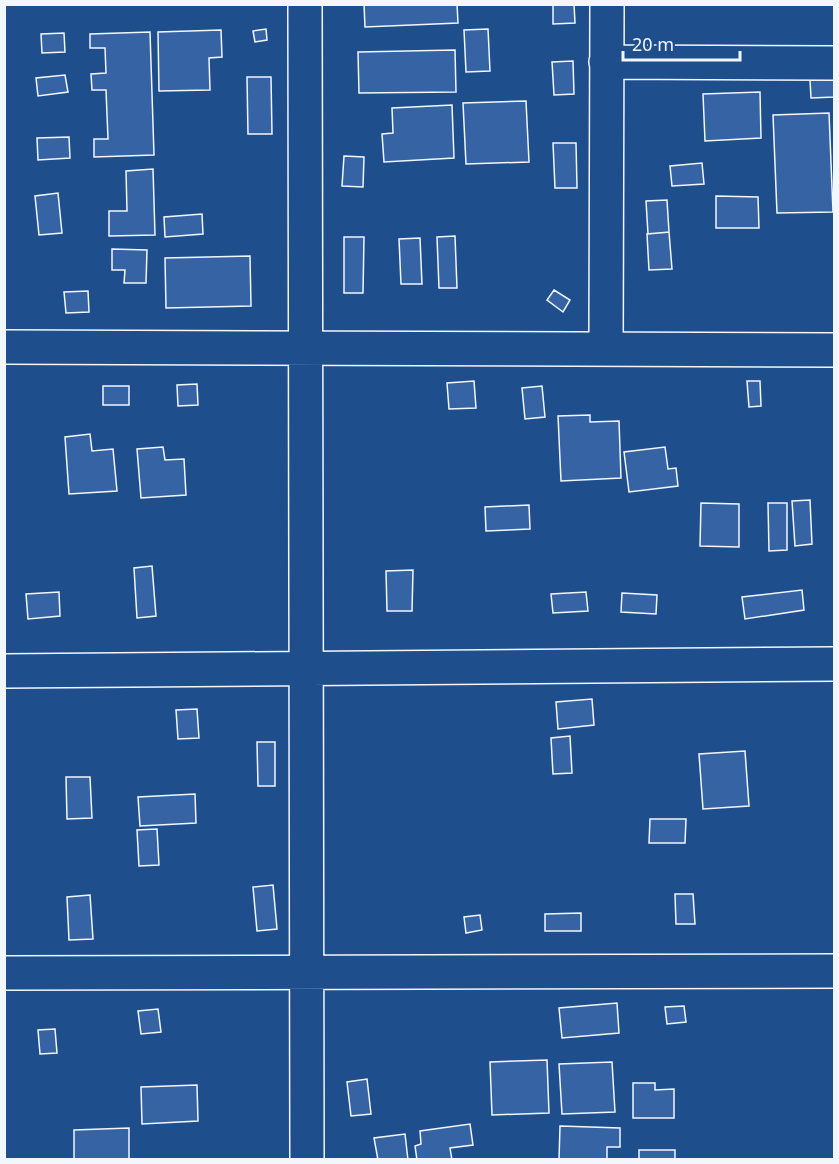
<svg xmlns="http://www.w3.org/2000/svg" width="839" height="1164" font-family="'Noto Sans',sans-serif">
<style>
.building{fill:#3563a3;stroke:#f2f6ff;stroke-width:1.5}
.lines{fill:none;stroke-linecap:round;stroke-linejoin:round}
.street-casing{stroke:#f2f6ff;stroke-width:36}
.street{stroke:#1f4e8c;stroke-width:33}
</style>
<rect width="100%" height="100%" fill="#1f4e8c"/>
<!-- building -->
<path class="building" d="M364,4H457L458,23L365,27Z
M553,4H574L575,23L553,24Z
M266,29L267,40L255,42L253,31Z
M488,29L490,71L466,72L464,30Z
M221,30L222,57L209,58L210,90L159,91L158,32Z
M150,32L154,155L94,157V139H108L106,90H92L91,74L106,73L105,48H90V34Z
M64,33L65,52L42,53L41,34Z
M455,50L456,92L359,93L358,52Z
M573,61L574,94L554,95L552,62Z
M65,75L68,92L38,96L36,78Z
M247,77H271L272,134H248Z
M834,79V97L811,98L810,80Z
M760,92L761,138L705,141L703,94Z
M526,101L529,162L466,164L463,103Z
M452,105L454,158L384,162L382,134L393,133L392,108Z
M829,113L833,212L777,213L773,115Z
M69,137L70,158L38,160L37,138Z
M553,143H576L577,188H555Z
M344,156L364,157L363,187L342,186Z
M702,163L704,184L672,186L670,166Z
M153,169L155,235L109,236V211H127L126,171Z
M58,193L62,233L39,235L35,196Z
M716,196L758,197L759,228H716Z
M667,200L669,232L648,234L646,201Z
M202,214L203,234L165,237L164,217Z
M669,232L672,269L649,270L647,234Z
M455,236L457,288H439L437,237Z
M344,237H364L363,293H344Z
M420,238L422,284H401L399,239Z
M112,249L147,250L146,283H124L125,270H112Z
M250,256L251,306L166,308L165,258Z
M554,290L570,300L563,312L547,300Z
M88,291L89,312L66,313L64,292Z
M474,381L476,408L449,409L447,383Z
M747,381H760L761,406L749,407Z
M197,384L198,405L178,406L177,385Z
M103,386H129V405H103Z
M542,386L545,417L525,419L522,388Z
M590,415V422L619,421L621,478L561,481L558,416Z
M90,434L92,451L113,449L117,491L69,494L65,437Z
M163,447L165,460L184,459L186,495L141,498L137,449Z
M665,447L668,469L676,468L678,486L629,492L624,452Z
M810,500L812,544L795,546L792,501Z
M701,503L739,504V547L700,546Z
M768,503H787V550L769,551Z
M529,505L530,529L486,531L485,507Z
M152,566L156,616L137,618L134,568Z
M413,570L412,611H387L386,571Z
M802,590L804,610L745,619L742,597Z
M59,592L60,616L28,619L26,594Z
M586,592L588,611L553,613L551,594Z
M622,593L657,595L656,614L621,612Z
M592,699L594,725L558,729L556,702Z
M197,709L199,738L178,739L176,710Z
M570,736L572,773L553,774L551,738Z
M257,742H275V786H258Z
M745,751L749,806L703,809L699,754Z
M66,777H90L92,818L67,819Z
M195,794L196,823L140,826L138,797Z
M650,819H686L685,843H649Z
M157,829L159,865L139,866L137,830Z
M273,885L277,929L257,931L253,887Z
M675,894H693L695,924H676Z
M90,895L93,939L69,940L67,897Z
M581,913V931H545V914Z
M480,915L482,930L466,933L464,917Z
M617,1003L619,1033L562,1038L559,1008Z
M684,1006L686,1022L667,1024L665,1007Z
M158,1009L161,1032L141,1034L138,1011Z
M55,1029L57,1053L40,1054L38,1030Z
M547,1060L549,1113L492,1115L490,1062Z
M612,1062L615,1112L562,1114L559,1064Z
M367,1079L371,1114L351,1116L347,1082Z
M633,1083H655V1090L674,1089V1118H633Z
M197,1085L198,1121L142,1124L141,1087Z
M470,1124L473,1145L450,1148L452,1160H417L415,1146L421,1144L420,1131Z
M560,1126L620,1128V1147H607V1160H559Z
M129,1128V1160H74V1130Z
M405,1134L408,1160H378L374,1138Z
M639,1150H675V1160H639Z"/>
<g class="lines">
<!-- street casing -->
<g class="street-casing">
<path id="street" d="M305,4L307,1160
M606,62L834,63
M4,347L834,350
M606,349L607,4
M4,671L834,664
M4,973L834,971"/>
</g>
<!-- street -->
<use href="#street" class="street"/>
</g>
<!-- border -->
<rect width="839" height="1164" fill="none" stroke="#f2f6ff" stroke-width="12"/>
<!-- scale -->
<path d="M623 51v9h117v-9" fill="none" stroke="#f2f6ff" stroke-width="3"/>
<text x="632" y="51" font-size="18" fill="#f2f6ff" stroke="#1f4e8c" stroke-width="4.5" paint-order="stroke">20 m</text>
</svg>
